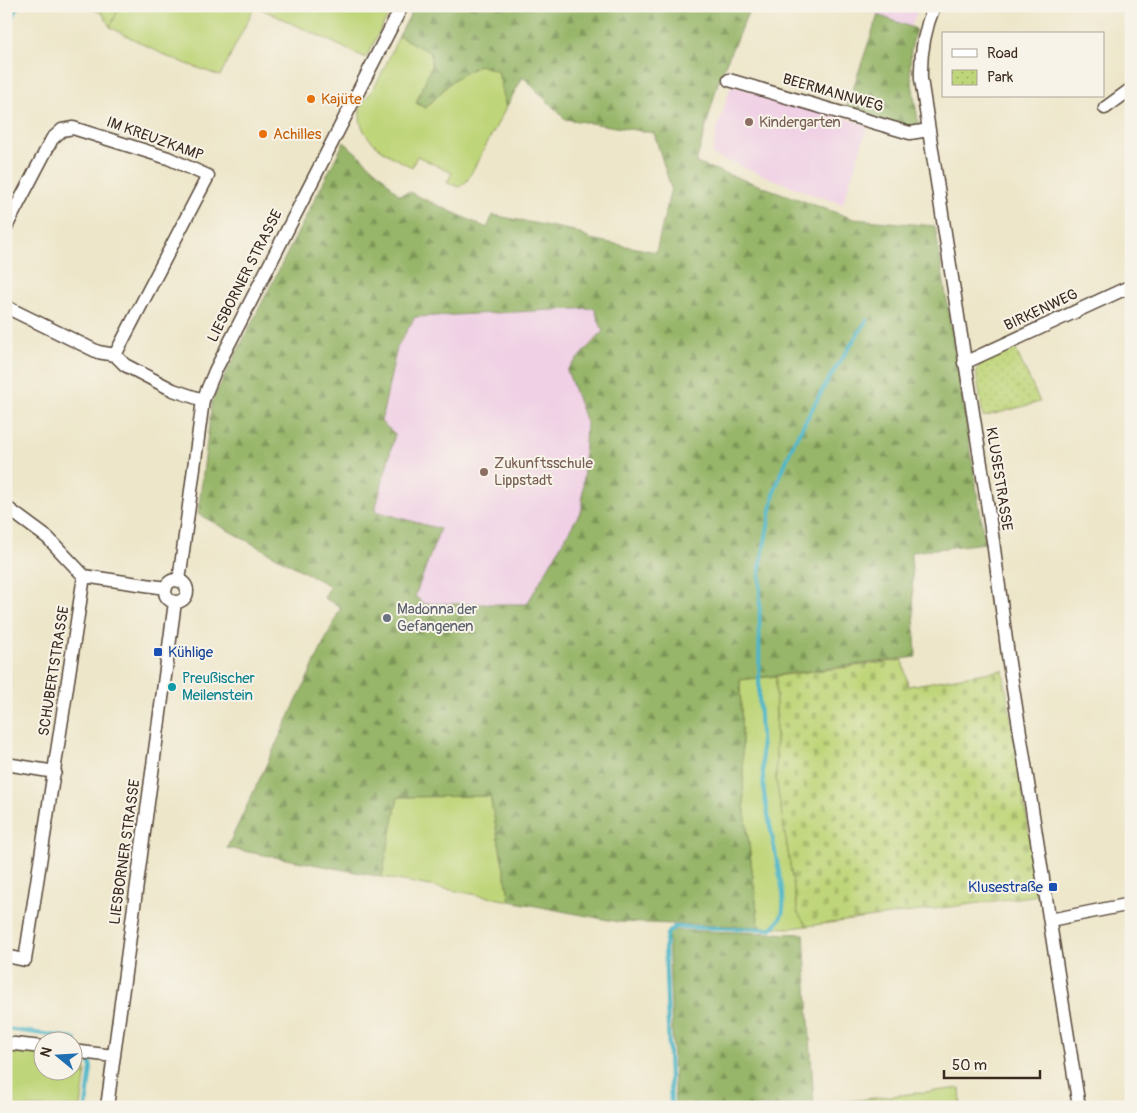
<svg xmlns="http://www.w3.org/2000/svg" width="1137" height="1113" font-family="Pangolin,sans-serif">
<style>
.built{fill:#f0d0e5}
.green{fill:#bfd579;stroke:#7d804c}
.forest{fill:url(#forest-firs);stroke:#697044;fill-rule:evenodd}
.cemetery{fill:url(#cemetery-stones);stroke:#7d804c}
.park{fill:url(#park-dots);stroke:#7d804c}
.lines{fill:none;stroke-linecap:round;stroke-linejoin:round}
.stream{stroke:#4bb6c8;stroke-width:4}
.minor-casing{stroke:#564638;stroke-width:15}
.minor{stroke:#fff;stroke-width:12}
.food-dot{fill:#e8710a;stroke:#f7f3e8;stroke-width:2}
.education-dot{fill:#8d6e63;stroke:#f7f3e8;stroke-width:2}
.worship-dot{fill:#6b7280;stroke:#f7f3e8;stroke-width:2}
.transit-dot{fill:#1a4fb4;stroke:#f7f3e8;stroke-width:2}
.culture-dot{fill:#0f9aa8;stroke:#f7f3e8;stroke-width:2}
.labels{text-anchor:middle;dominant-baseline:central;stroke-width:4;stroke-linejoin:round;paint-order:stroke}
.street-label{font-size:15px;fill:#3b2a1e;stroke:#f7f3e8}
.food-label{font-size:15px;fill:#c56008;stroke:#f7f3e8;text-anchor:start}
.education-label{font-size:15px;fill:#785e54;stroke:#f7f3e8;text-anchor:start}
.worship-label{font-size:15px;fill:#5b616d;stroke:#f7f3e8;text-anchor:start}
.transit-label{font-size:15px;fill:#164399;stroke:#f7f3e8;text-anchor:start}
.culture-label{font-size:15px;fill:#0d838f;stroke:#f7f3e8;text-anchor:start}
</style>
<defs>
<pattern id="forest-firs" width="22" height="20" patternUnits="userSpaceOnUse" patternTransform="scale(1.25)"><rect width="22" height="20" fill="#97b669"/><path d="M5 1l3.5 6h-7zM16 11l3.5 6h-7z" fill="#7c9456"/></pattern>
<pattern id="cemetery-stones" width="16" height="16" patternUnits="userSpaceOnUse" patternTransform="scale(1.25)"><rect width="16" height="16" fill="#bfd579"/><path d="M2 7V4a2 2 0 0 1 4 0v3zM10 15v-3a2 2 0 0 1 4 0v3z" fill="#a5b768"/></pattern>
<pattern id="park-dots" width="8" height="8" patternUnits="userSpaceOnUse" patternTransform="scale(1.25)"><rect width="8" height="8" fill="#bfd579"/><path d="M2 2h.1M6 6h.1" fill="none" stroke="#a5b768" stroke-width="1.8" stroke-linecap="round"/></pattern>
</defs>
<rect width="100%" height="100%" fill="#f7f3e8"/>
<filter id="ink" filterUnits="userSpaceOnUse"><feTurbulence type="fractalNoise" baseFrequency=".02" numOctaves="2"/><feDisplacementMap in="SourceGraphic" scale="10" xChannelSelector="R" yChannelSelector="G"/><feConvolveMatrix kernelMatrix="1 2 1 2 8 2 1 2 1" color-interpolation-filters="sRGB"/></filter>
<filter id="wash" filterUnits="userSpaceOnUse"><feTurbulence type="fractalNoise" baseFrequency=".0096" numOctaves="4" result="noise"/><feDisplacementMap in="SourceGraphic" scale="20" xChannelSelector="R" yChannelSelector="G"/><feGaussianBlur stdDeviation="1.12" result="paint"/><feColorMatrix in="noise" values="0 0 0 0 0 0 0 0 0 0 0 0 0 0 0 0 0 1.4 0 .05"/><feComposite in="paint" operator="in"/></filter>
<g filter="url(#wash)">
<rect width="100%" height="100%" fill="#ede6c9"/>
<!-- built -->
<path class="built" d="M854,6H919L911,27Z
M731,85L868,125L843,204L811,194L712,155L716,133Z
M594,308L603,331L567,370L586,422L582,509L527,604H424L415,596L375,511L395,434L381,422L397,347L415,317Z"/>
<!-- green -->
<path class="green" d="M120,6H255L220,76L168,57L110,27Z
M255,6H393L366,58Z
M399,36L431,53V67L416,103L426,108L453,80L479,65L498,70L506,108L467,181L459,187L447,183L452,173L417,156L412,167C388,156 350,135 362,103C364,99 369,96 371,92C383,74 390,54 399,36Z
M776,676V779L798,913L807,926L790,928L759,927L744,804L740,680Z
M490,796L510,901L382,877L398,797Z
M6,1050L42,1054V1070H72L73,1058L83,1060L86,1070L81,1107H6Z
M960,1088L961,1107H814V1105Z"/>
<!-- forest -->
<path class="forest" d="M415,6H751L719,79L696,163L854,219L935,226L985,543L911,552L916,657L740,680L744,804L759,927L619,922L510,901L490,796L398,797L382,877L227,848L341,607L324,598L330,586L198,514L212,401L344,142L381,175L399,195L409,192L487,228L493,215L574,231L590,239L656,252L671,188L654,133L565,119L523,77L506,108L498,71L479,65L453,80L425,108L416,103L431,67V53L399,36ZM594,308L603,331L567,370L586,422L582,509L527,604H424L415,596L440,529L375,511L395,434L381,422L397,347L415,317Z
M878,15L916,29L911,49L910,70L919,127H906L846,109Z
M668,930L804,934L814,1107H675Z"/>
<!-- cemetery -->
<path class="cemetery" d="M903,660L908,686L1003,670L1039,895L807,926L798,913L776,779V676Z"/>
<!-- park -->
<path class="park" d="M86,6H120L110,27L102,13Z
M1014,346L1040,402L983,417L976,371L982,361Z"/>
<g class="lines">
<!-- stream -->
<path class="stream" d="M6,28L18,6
M6,1029L67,1037L76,1040
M86,1107L91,1068L90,1061
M671,1107L665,946L667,934L674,927L770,929C784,920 784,909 783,893L764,794L759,697L760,568L775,489L794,442L828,380L867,320"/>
</g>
</g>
<g filter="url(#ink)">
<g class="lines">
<!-- minor casing -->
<g class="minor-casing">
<path id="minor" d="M934,6C924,31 920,53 921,79L993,541L1009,663L1079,1107
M729,80L910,133L929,130
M1105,108L1131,89
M6,227L52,139L62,130L73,128L168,158L208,176L115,355
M6,307L98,352L115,355L125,365L173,390L203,400
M964,363L1131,286
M6,507L48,538L84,576L166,588
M165 591a11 11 0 1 1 22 0a11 11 0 1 1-22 0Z
M179,581L203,400L215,371L402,6
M6,764L55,772
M1050,920L1131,904
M6,956L25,960L84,576
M6,1043L42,1047
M72,1051L114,1056
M107,1107L175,602"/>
</g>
<!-- minor -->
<use href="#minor" class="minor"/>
</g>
</g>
<!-- markers -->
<g class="food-dot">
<circle cx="311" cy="99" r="5"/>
<circle cx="263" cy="134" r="5"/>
</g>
<g class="education-dot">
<circle cx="749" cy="122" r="5"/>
<circle cx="484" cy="472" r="5"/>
</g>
<circle class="worship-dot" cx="387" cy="618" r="5"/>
<g class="transit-dot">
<rect x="153" y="647" width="10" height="10" rx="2.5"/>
<rect x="1048" y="882" width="10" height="10" rx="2.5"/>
</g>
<circle class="culture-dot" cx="172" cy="687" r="5"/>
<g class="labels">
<!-- street labels -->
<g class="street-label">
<text transform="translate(833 93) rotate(16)">BEERMANNWEG</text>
<text transform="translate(155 139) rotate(20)">IM KREUZKAMP</text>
<text transform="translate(245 276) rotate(-63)">LIESBORNER STRASSE</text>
<text transform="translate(1041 310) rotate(-25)">BIRKENWEG</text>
<text transform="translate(999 479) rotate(81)">KLUSESTRASSE</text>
<text transform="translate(54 671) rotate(-81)">SCHUBERTSTRASSE</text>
<text transform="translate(125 852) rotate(-82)">LIESBORNER STRASSE</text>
</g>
<!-- food labels -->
<g class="food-label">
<text x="321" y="99">Kajüte</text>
<text x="273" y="134">Achilles</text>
</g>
<!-- education labels -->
<g class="education-label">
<text x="759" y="122">Kindergarten</text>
<text x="494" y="463">Zukunftsschule<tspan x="494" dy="17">Lippstadt</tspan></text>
</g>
<!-- worship labels -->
<g class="worship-label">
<text x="397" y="609">Madonna der<tspan x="397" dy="17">Gefangenen</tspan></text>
</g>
<!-- transit labels -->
<g class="transit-label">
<text x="168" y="652">Kühlige</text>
<text x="1043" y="887" text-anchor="end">Klusestraße</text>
</g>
<!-- culture labels -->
<g class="culture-label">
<text x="182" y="678">Preußischer<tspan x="182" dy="17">Meilenstein</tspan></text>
</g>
</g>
<!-- margin -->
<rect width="1137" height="1113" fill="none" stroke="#f7f3e8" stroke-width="25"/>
<!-- legend -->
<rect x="942" y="32" width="162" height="65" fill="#f7f3e8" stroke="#aca397"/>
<rect x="952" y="49" width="25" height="8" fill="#ffffff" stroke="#aca397"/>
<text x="987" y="58" font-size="15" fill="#3b2a1e">Road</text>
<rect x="952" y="70" width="25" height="15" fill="url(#park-dots)" stroke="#aca397"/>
<text x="987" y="82" font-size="15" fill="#3b2a1e">Park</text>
<!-- north arrow -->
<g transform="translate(58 1056) rotate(288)"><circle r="24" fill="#f7f3e8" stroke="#aca397"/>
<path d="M0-4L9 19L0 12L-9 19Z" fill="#1f6fb2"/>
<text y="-8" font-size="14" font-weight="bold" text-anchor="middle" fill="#3b2a1e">N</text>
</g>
<!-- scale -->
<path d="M944 1070v8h96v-8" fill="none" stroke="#3b2a1e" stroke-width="2.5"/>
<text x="952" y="1070" font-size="15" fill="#3b2a1e" stroke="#f7f3e8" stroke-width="4" paint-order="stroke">50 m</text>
</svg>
